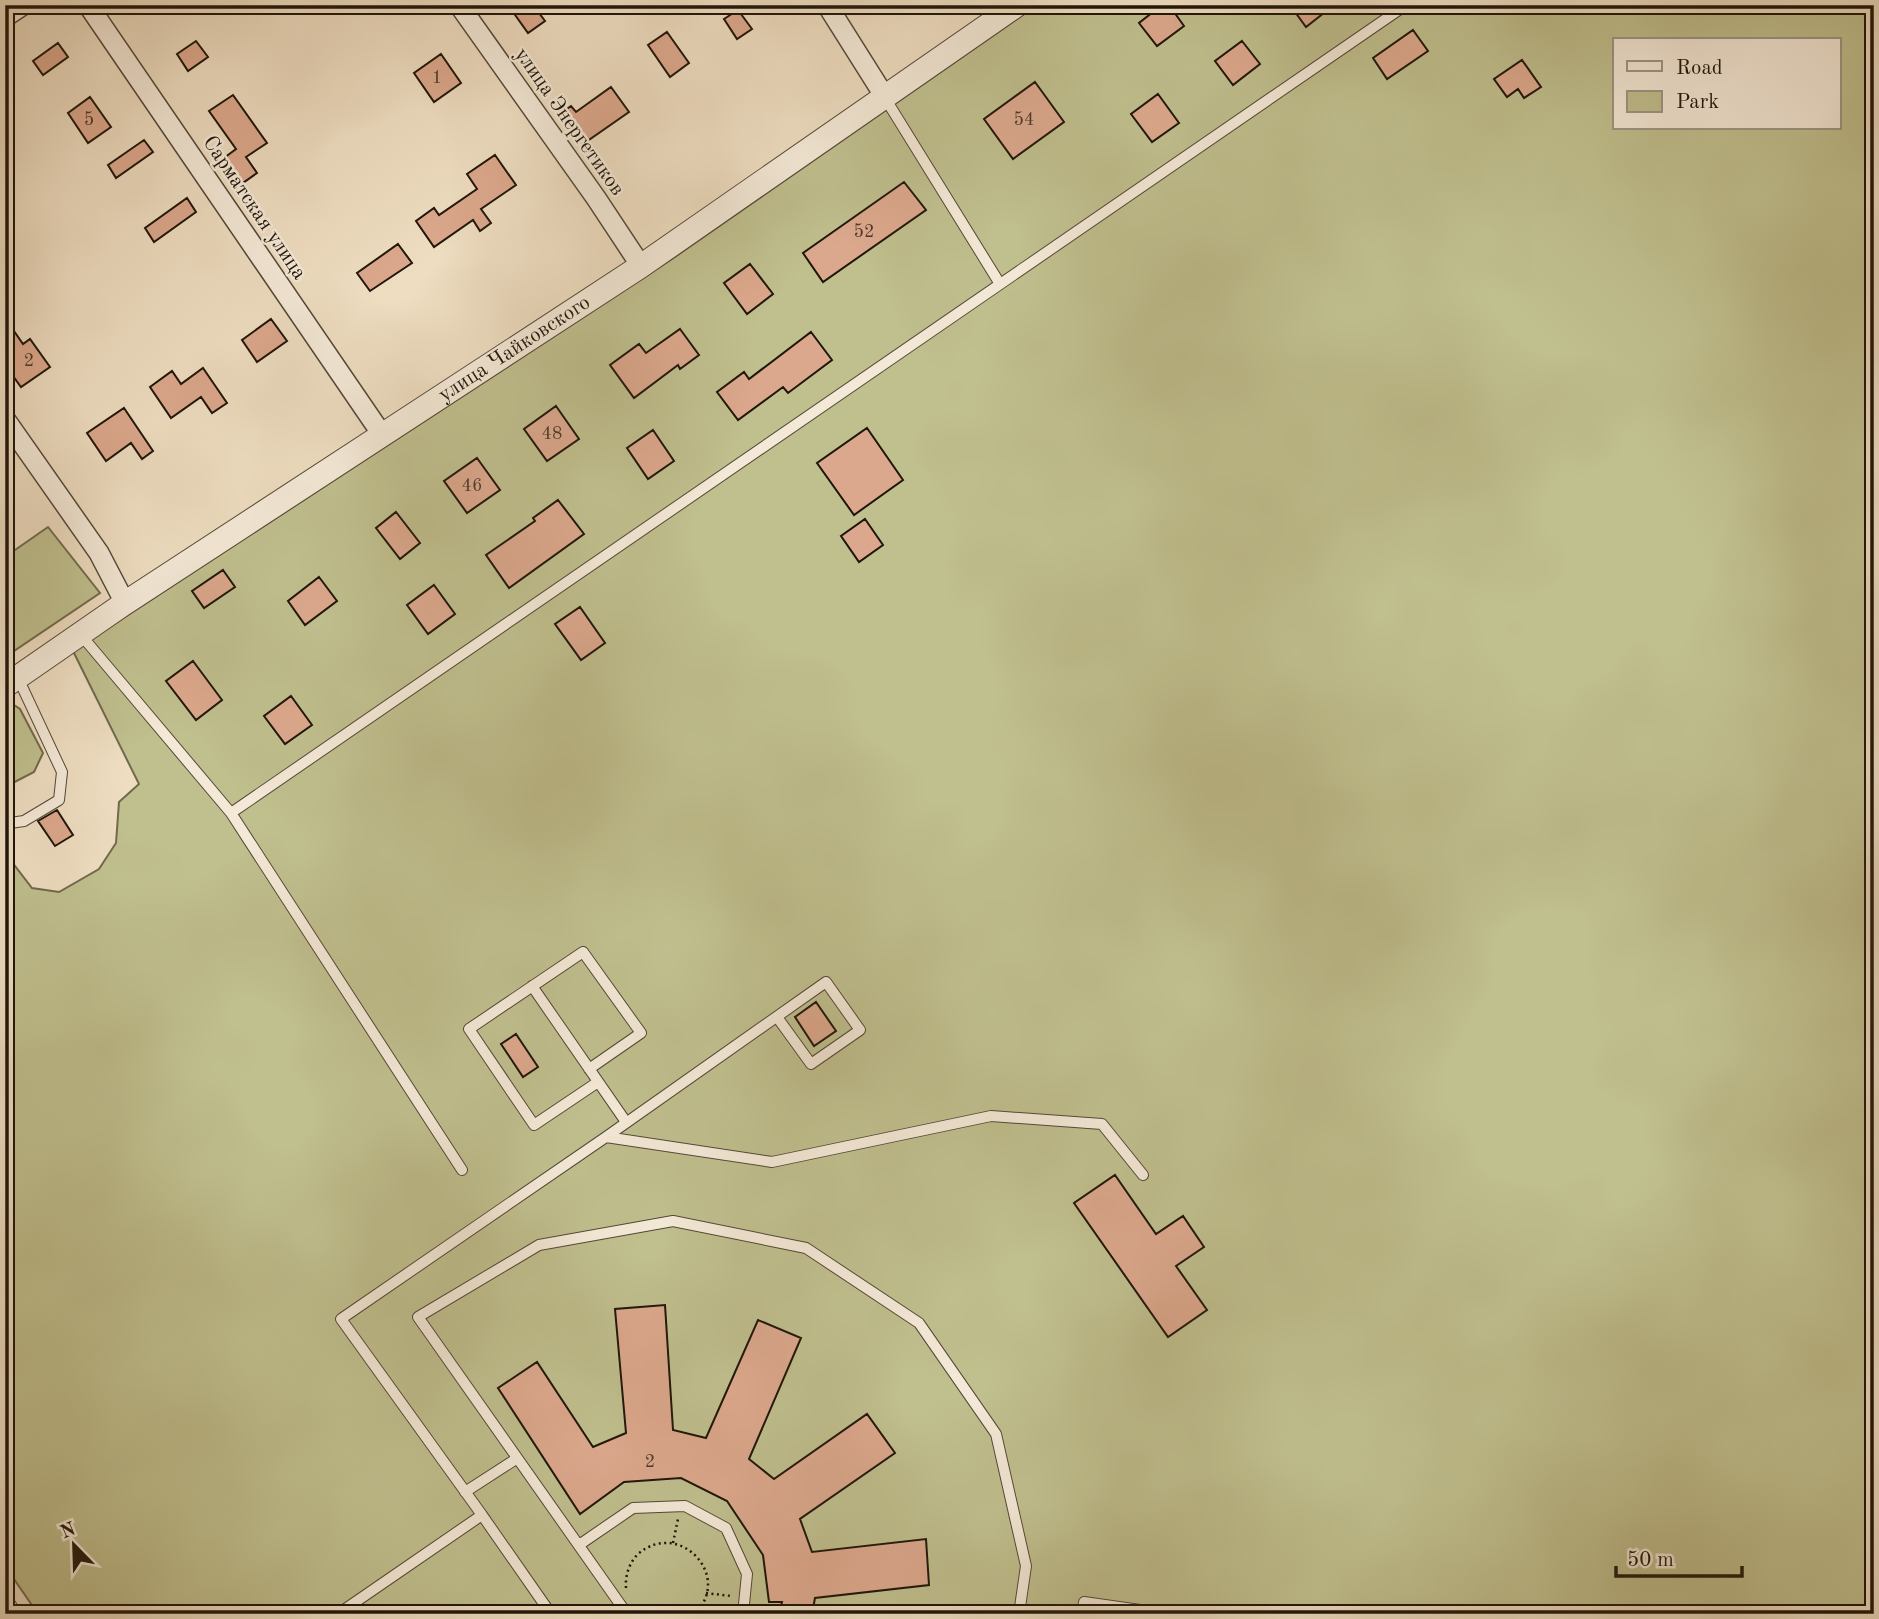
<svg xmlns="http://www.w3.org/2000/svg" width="1879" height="1619" font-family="'Old Standard TT',serif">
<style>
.green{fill:#c0bf8e;stroke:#706a4c;stroke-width:2;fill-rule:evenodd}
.building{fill:#dca88d;stroke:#1f160a;stroke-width:2}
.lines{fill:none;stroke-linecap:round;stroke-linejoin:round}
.service-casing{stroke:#534838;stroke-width:12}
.minor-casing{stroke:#534838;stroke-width:22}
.tertiary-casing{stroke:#534838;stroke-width:25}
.path{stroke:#1f160a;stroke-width:2.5;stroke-dasharray:2 3.5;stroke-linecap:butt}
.service{stroke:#f4e9d7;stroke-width:10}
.minor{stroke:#f4e9d7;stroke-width:19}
.tertiary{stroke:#f4e9d7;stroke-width:23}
.labels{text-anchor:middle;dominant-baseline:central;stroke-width:5;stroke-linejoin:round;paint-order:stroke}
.number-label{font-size:18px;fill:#4e3a2b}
.street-label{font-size:21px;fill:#1f160a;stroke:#f4e9d7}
</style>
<rect width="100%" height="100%" fill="#eeddc1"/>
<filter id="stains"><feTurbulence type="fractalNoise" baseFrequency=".00286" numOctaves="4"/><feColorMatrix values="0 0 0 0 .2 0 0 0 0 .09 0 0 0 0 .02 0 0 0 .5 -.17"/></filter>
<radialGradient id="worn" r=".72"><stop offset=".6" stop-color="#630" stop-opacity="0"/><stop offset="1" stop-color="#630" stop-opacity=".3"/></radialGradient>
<!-- green -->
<path class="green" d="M1037,5H1874V1614H38L5,1566V853L32,888L59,892L99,869L116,843L119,802L139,784L73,651L672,259ZM1615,40H1839V128H1615Z
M48,527L100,593L5,657V557Z
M5,699L20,709L43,753L34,772L5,787Z"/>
<!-- building -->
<path class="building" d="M508,5H533L545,21L528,33Z
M1162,5H1169L1184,26L1157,46L1139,23Z
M1290,5H1334L1306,27Z
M738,10L752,29L737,39L724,19Z
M1413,30L1428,51L1387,79L1373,58Z
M667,32L689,63L670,77L648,45Z
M196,41L208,57L188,71L177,54Z
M1242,41L1260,64L1233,85L1215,61Z
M58,43L68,57L43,75L33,61Z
M441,54L461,83L434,102L414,73Z
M1522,60L1541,87L1524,98L1518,89L1507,97L1494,79Z
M1035,82L1064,122L1013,159L984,119Z
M611,87L629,112L583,144L561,113L571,106L576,112Z
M1158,94L1179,123L1152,142L1131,114Z
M233,95L267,143L246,157L257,173L240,185L224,158L236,149L209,111Z
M90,97L111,127L88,143L68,113Z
M144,140L153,152L116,178L108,165Z
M495,155L516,185L481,209L491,223L480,231L473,220L434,247L416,221L434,208L439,215L477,189L467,174Z
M904,182L926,210L823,282L803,253Z
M187,198L196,212L154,242L145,228Z
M398,244L412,263L370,291L357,273Z
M750,264L773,294L747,314L724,283Z
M5,318L23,344L30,339L50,367L21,387L5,365Z
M271,319L287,341L257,362L242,340Z
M680,329L699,355L680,369L678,365L634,398L610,365L639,344L646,353Z
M811,332L832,360L788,393L783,387L738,420L717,392L744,372L749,379Z
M203,368L227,403L212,413L201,397L171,418L150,387L172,371L181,384Z
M556,406L579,439L547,461L524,429Z
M124,408L153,451L142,459L131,443L106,461L87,433Z
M867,428L903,480L854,515L817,463Z
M653,430L674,461L648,479L627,448Z
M477,458L500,490L467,513L444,481Z
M558,500L584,534L509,588L486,555L535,521L533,518Z
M396,512L420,543L400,559L376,528Z
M865,519L883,545L859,562L841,536Z
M223,570L235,587L204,608L192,591Z
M319,577L337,601L305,625L288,601Z
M434,585L455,614L428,634L407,605Z
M580,607L605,643L581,660L555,624Z
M193,661L222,700L196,720L166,681Z
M291,696L312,725L285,744L264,716Z
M57,810L73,835L55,846L38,821Z
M816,1002L836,1031L814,1046L795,1017Z
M516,1034L538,1067L523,1077L501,1044Z
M1115,1175L1156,1234L1183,1216L1204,1247L1176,1266L1207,1310L1168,1337L1074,1203Z
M665,1305L673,1430L706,1438L758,1320L801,1338L749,1459L774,1479L867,1414L895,1453L800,1519L812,1552L926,1539L929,1585L815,1598L812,1614H779L782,1602H769L763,1555L727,1501L681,1478L624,1482L580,1514L498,1388L537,1362L593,1447L626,1433L615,1309Z"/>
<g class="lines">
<!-- service casing -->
<g class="service-casing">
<path id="service" d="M885,98L1000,284
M81,635L231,813L462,1170
M231,813L1406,5
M5,819L10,823L24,821L59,800L62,772L18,678
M532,986L626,1122
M589,1069L641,1033L583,952L469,1029L534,1125L598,1082
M606,1137L772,1162L991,1116L1102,1124L1143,1175
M465,1492L516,1459
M482,1515L551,1614
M579,1545L633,1508L685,1506L726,1528L747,1574L743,1614
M5,1596L17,1614
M338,1614L482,1515L341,1319L606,1137L826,982L860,1030L811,1064L777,1017
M627,1614L418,1317L539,1245L673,1221L806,1248L919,1323L996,1434L1026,1566L1019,1614
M1082,1614L1084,1602L1168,1614"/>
</g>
<!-- minor casing -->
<g class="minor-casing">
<path id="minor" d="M88,5L383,436
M459,5L596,198L641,266
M827,5L885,97
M5,17L23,5
M5,419L99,553L125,603"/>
</g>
<!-- tertiary casing -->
<g class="tertiary-casing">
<g id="tertiary">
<path id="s1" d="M5,686L125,603L641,266L1017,5"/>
</g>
</g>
<!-- path -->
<path class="path" d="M673,1543L678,1519
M626,1588C625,1576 629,1563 638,1554C680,1518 734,1578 694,1614
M706,1593L731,1596"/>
<!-- service -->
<use href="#service" class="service"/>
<!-- minor -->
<use href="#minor" class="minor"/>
<!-- tertiary -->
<use href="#tertiary" class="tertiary"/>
</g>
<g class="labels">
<!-- number labels -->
<g class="number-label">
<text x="437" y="78">1</text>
<text x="89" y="120">5</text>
<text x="1024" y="120">54</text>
<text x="864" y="232">52</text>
<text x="29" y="361">2</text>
<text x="552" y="434">48</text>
<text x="472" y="486">46</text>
<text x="650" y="1462">2</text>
</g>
<!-- street labels -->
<g class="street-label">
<text transform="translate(569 122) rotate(55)">улица Энергетиков</text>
<text transform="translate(254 208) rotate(56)">Сарматская улица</text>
<text stroke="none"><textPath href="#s1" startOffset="611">улица Чайковского</textPath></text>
</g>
</g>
<!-- margin -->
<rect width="1879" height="1619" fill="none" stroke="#eeddc1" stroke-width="28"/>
<rect x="7" y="7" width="1865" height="1605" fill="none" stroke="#1f160a" stroke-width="3.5"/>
<rect x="14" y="14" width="1851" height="1591" fill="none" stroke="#1f160a" stroke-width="2"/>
<!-- legend -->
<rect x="1613" y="38" width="228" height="91" fill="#f4e9d7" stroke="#9f9585" stroke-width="2"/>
<rect x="1627" y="61" width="35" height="10" fill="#f4e9d7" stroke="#9f9585" stroke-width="2"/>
<text x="1676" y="74" font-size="21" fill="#1f160a">Road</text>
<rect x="1627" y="91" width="35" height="21" fill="#c0bf8e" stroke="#9f9585" stroke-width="2"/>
<text x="1676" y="108" font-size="21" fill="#1f160a">Park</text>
<!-- north arrow -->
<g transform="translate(74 1545) rotate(337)" stroke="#f4e9d7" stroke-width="5" paint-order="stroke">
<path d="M0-5L12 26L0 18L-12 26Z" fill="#1f160a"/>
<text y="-10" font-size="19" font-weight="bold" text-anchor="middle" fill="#1f160a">N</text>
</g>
<!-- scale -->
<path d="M1616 1566v10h126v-10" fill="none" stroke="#1f160a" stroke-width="3.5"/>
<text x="1627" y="1566" font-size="21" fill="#1f160a" stroke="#f4e9d7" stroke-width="5" paint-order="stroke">50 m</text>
<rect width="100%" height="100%" filter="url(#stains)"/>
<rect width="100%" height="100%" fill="url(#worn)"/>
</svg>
